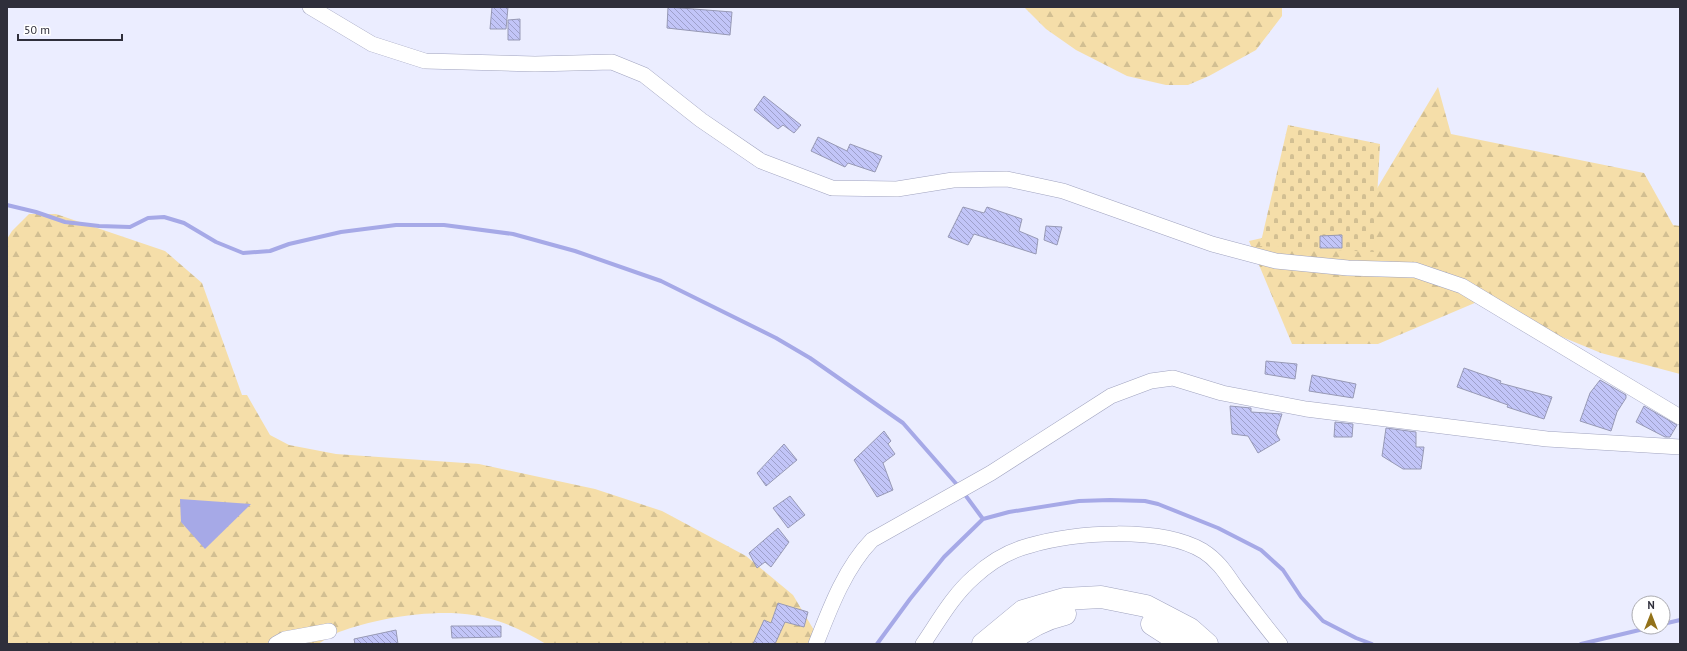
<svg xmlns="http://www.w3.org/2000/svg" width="1687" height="651" font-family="'PT Sans',sans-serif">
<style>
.forest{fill:url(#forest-firs)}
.cemetery{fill:url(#cemetery-stones)}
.water{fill:#a6a9e7}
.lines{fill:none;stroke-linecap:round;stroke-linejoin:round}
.stream{stroke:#a6a9e7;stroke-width:4}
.building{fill:url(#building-back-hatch);stroke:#9799b5}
.minor-casing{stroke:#a0a3bf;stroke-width:16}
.highway-casing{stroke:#a0a3bf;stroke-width:23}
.minor{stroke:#fff;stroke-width:15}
.highway{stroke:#fff;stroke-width:22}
</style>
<defs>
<pattern id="forest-firs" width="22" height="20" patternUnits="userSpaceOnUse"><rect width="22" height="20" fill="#f5dea9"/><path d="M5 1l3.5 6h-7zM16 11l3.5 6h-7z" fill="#d2bf92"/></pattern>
<pattern id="cemetery-stones" width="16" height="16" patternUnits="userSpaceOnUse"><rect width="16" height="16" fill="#f5dea9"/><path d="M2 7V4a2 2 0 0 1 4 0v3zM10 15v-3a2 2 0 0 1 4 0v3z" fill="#d2bf92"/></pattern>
<pattern id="building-back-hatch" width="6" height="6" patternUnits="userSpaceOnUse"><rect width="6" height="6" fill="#c2c5f8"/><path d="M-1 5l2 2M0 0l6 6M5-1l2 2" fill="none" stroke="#9ea0ca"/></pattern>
</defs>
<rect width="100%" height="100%" fill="#ebedff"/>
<!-- forest -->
<path class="forest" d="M1024,7H1282V16L1256,50L1209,76L1188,85H1166L1127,76L1076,50L1046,29Z
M1438,87L1451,134L1644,173L1673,225L1680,226V374L1601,353L1477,302L1378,344H1292L1249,241L1361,215Z
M29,214H56L165,251L202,283L242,395H247L270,435L289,445L336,454L479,464L595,489L662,511L746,556L793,595L818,637V644H546C528,633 508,623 487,618C447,606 378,617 339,632C332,635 325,640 318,644H7V239L12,231Z"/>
<!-- cemetery -->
<path class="cemetery" d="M1288,125L1380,144L1374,252L1260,246Z"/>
<!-- water -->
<path class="water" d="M180,499L251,504L205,549L181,522Z"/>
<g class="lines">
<!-- stream -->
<path class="stream" d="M7,205L36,212L65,222L99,226L130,227L148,218L164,217L184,223L216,242L243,253L270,251L289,244L341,232L396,225H444L513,234L575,251L661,281L776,338L810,358L903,423L959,487
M963,492L983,519
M1663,624L1680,620
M877,644L910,599L944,557L983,519L1009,512L1079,501L1110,500L1145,501L1158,504L1218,528L1261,550L1283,570L1301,597L1323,621L1356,638L1372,644
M1581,644L1652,627"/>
</g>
<!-- building -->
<path class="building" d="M492,7H508L506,29H490Z
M668,7L732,12L730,35L667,28Z
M520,19V40H508V20Z
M764,96L801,125L794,133L783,125L778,129L754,110Z
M818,137L847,151L850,144L882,156L875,172L848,163L845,167L811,151Z
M963,207L984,213L987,207L1022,219L1019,231L1038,239L1036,254L974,234L968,245L948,237Z
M1046,226L1062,227L1057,245L1044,240Z
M1342,235V248H1320V236Z
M1266,361L1297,364L1295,379L1265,374Z
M1464,368L1501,381L1500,383L1552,397L1544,419L1507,407L1508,405L1457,387Z
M1312,375L1356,384L1353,398L1309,391Z
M1600,380L1626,395V398L1617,412L1611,431L1580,421L1590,393Z
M1230,406L1251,408V412L1282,414L1276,433L1280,440L1258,453L1248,436L1232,434Z
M1644,406L1677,425L1670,437H1665L1636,422Z
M1335,422L1353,424L1352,437H1334Z
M1386,428L1416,432V447H1424L1421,469H1403L1382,456Z
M884,431L891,441L888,444L895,454L883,463L893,490L877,497L854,460Z
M784,444L797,460L766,486L757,473Z
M790,496L805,515L788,528L773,508Z
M778,528L789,542L771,567L765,562L757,568L749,553Z
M778,603L808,612L804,627L785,622L775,644H753L764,620L771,623Z
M451,626H501V637L452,638Z
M396,630L398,644H355L354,639Z"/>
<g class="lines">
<!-- minor casing -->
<g class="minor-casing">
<path id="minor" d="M310,7L372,44L425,61L535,64L612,62L644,75L701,120L761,161L832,188L897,189L953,180L1007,179L1063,191L1212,244L1276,261L1348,268L1415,270L1462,286L1680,417
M276,644L285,639L329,631
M816,644C830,608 845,568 872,540L991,473L1111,396L1151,381L1173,378L1222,393L1306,409L1547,439L1680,447
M923,644C938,622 953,595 974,577C989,563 1009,551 1028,546C1075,532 1160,526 1203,551C1219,561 1227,575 1237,589C1251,607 1265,626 1280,644"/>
</g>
<!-- highway casing -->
<g class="highway-casing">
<path id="highway" d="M1152,624L1183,644
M983,644L1023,611L1064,599L1101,597L1146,606L1190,629L1207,644
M1007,644C1025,629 1043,619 1065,614"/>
</g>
<!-- minor -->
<use href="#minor" class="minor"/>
<!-- highway -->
<use href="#highway" class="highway"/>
</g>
<!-- border -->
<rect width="1687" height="651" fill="none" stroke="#2f2f3b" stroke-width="16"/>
<!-- north arrow -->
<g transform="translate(1651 615)"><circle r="19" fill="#ffffff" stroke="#acacb1"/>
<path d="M0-3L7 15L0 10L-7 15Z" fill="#937219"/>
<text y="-6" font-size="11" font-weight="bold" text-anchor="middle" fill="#2f2f3b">N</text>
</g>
<!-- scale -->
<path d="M18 34v6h104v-6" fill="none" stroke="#2f2f3b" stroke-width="2"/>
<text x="24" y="34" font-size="12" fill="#2f2f3b" stroke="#ffffff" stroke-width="3" paint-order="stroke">50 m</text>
</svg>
